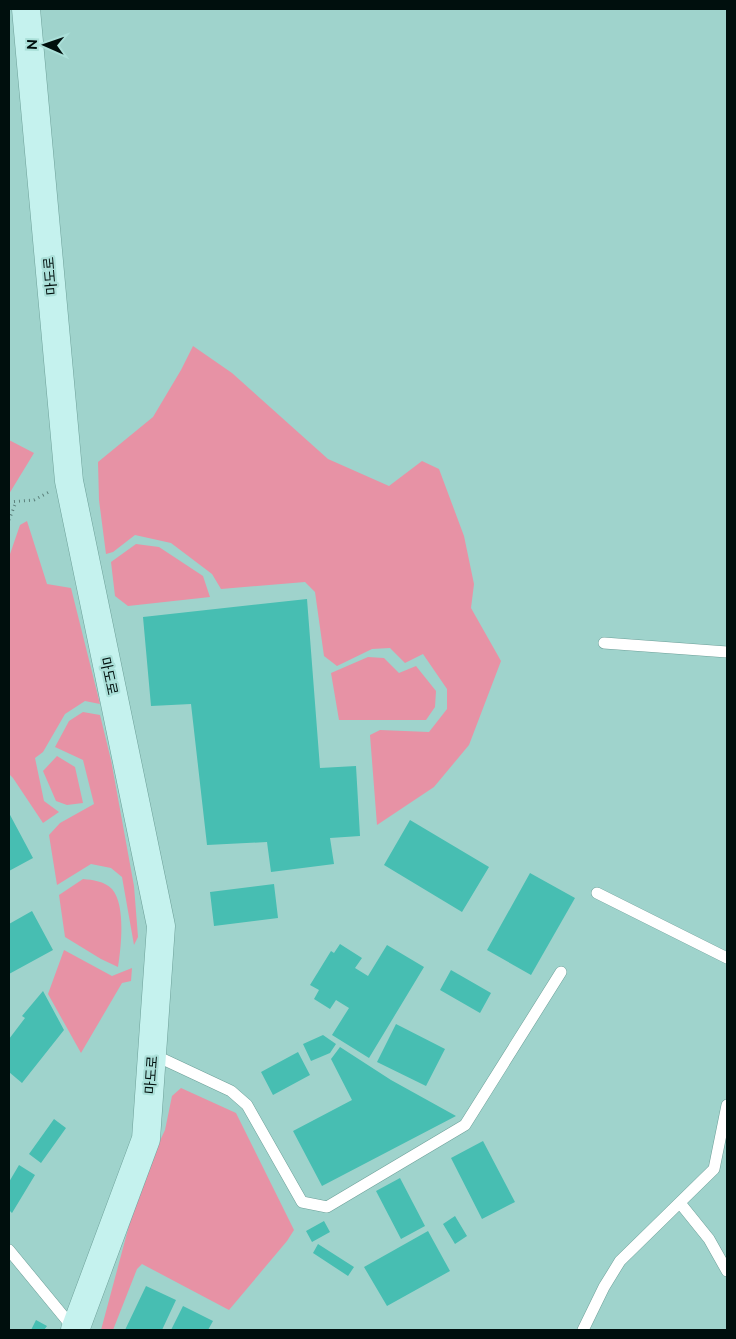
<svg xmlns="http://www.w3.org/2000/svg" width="736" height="1339" font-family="Raleway,'Noto Sans KR',sans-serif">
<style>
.green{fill:#e792a5}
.building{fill:#47beb2}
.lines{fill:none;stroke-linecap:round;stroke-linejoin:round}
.service-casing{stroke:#6da099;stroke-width:12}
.secondary-casing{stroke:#6da099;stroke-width:29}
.path{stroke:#5c817c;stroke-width:3;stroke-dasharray:1 4;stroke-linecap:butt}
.service{stroke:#fff;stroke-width:11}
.secondary{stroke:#c5f2ee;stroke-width:28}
.labels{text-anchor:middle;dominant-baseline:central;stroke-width:4.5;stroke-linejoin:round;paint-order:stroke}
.street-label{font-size:14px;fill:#000f0d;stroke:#abe0d9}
</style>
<rect width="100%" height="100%" fill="#9fd3cc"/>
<!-- green -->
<path class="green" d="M193,346L232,373L328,459L389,486L422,461L439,469L464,536L474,584L471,608L501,661L469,745L434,787L377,825L370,735L380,730L429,732L447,709V689L423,654L405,663L390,648L372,649L337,666L324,656L315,592L305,582L221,589L212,574L171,543L135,535L113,552L106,554L99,500L98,462L153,417L181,370Z
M9,440L34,453L9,494Z
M27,521L47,584L71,588L100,704L85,701L65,714L43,752L35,758L44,801L59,812L43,823L13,778L9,774V557L20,525Z
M136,544L159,547L203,576L210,597L128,606L115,596L111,562Z
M368,657L384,658L399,673L416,666L436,691L435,707L426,720H339L331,673Z
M83,712L100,715L111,760L134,886L138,937L134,945L122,877L111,868L91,864L57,885L49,835L60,823L94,804L83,760L55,747L69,721Z
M57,756L75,767L83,803L67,805L56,801L43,771Z
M83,879C93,880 104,881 112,889C126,905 121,948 118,967L101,959L65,937L59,895Z
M64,950L112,976L132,968L131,981L122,983L81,1053L48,994Z
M181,1088L236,1113L294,1230L287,1241L229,1310L142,1264L137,1269L113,1330H101L141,1181L165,1130L172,1096Z"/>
<!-- building -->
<path class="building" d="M307,599L320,768L356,766L360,836L330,838L334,864L271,872L267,842L207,845L191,704L151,706L143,617Z
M9,813L33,858L9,871Z
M410,820L489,867L462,912L384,865Z
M530,873L575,898L531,975L487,950Z
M274,884L278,918L214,926L210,892Z
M32,911L53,950L9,974V924Z
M340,944L362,958L355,968L368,976L387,945L424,967L369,1058L332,1035L349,1008L336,1000L330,1009L314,999L319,990L310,985L331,951L334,953Z
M451,970L491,993L480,1013L440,990Z
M43,991L64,1030L22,1083L9,1072V1039L25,1018L22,1016Z
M396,1024L445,1049L426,1086L377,1062Z
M323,1035L336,1044L330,1053L311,1061L303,1044Z
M340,1047L391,1080L456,1116L322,1186L293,1131L352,1100L331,1059Z
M298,1052L310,1075L273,1095L261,1072Z
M54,1119L66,1128L41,1163L29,1154Z
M483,1141L515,1202L482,1219L451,1158Z
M19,1165L35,1175L12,1213L9,1210V1182Z
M400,1178L425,1226L401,1239L376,1191Z
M455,1216L467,1236L455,1244L443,1224Z
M324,1221L330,1232L312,1242L306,1231Z
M428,1231L450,1271L387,1306L364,1267Z
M318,1244L354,1267L348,1276L313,1253Z
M146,1286L176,1300L162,1330H125Z
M183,1306L213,1321L208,1330H171Z
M36,1320L47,1326L44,1330H31Z"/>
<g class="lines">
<!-- service casing -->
<g class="service-casing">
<path id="service" d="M604,643L727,652
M597,893L727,958
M152,1054L231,1091L247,1105L302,1202L327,1207L465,1125L561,972
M680,1203L709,1239L727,1271
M9,1250L74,1329
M583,1330L604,1287L620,1261L714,1169L727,1105"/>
</g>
<!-- secondary casing -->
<g class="secondary-casing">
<path id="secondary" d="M26,9L69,481L161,926L146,1139L75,1330"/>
</g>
<!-- path -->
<path class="path" d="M9,502L34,500L49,492
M9,520L16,502"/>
<!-- service -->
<use href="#service" class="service"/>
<!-- secondary -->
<use href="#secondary" class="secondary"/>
</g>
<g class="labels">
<!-- street labels -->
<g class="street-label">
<text transform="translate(50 276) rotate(-95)">마도로</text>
<text transform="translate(109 676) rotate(78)">마도로</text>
<text transform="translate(151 1075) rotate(-86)">마도로</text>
</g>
</g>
<!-- border -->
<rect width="736" height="1339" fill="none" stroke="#000f0d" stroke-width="20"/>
<!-- north arrow -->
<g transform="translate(45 45) rotate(272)" stroke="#abe0d9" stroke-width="4" paint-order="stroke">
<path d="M0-4L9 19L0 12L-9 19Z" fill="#000f0d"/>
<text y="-8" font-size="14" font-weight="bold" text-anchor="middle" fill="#000f0d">N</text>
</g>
</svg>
